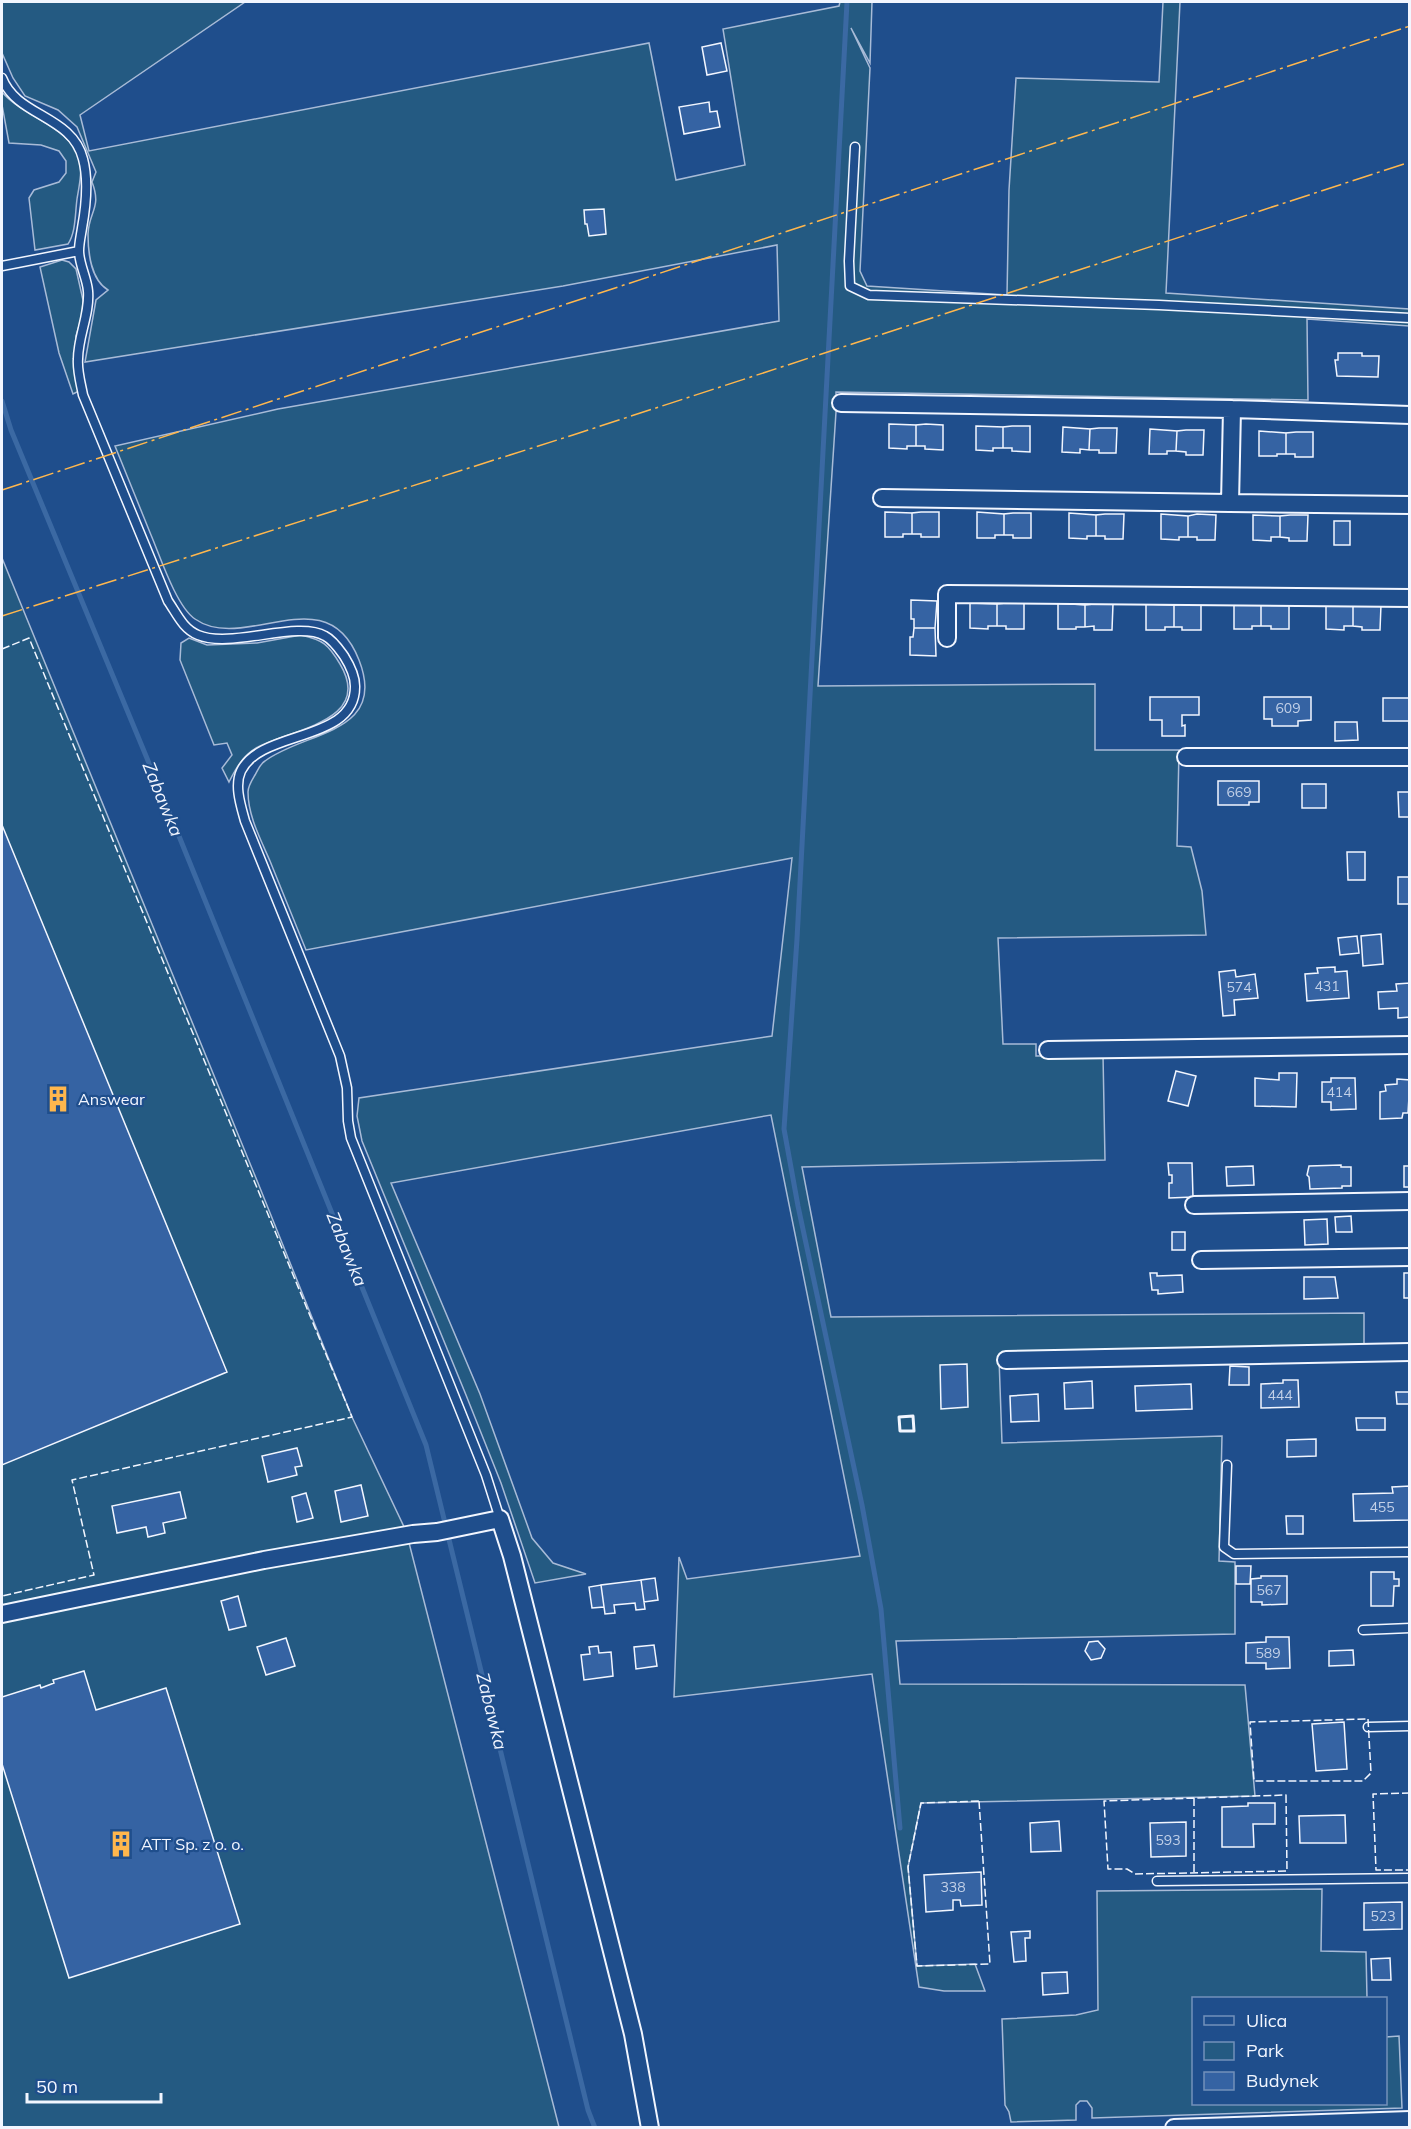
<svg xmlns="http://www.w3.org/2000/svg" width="1411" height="2129" font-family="Mulish,sans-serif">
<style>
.green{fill:#245a82;stroke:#a8bbd7;stroke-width:1.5}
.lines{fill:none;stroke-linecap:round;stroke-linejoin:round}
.stream{stroke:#3b69a3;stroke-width:5}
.building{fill:#3563a3;stroke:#f2f6ff;stroke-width:1.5}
.service-casing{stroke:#f2f6ff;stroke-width:11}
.minor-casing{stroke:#f2f6ff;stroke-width:20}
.service{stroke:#1f4e8c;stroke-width:8}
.minor{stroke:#1f4e8c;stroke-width:16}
.fence{stroke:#f2f6ff;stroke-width:1.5;stroke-dasharray:8 3;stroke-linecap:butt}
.wall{stroke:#f2f6ff;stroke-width:3}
.power{stroke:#ffb74d;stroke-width:1.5;stroke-dasharray:21 4.5 3 4.5;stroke-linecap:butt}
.labels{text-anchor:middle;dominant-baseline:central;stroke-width:4.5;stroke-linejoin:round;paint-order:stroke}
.number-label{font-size:14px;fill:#c3d1e8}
.poi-label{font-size:16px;fill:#f2f6ff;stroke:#1f4e8c;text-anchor:start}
.water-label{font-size:18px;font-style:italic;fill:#f2f6ff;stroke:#1f4e8c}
</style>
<rect width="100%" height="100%" fill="#1f4e8c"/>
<!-- green -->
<path class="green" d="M2,2H245L80,115L89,151L649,43L676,180L745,165L723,29L839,6L840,2H872L870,63L851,28L870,68L860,271L867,286L1007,295L1009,190L1016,78L1159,82L1163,2H1180L1166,293L1409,309V326L1307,319L1308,400L836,392V412L818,686L1095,684V750H1179L1177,846L1191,847L1202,891L1206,935L998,938L1003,1044H1036V1056L1103,1055L1105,1160L802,1167L831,1317L1364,1313V1347L999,1358L1002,1443L1222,1436L1219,1561L1235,1562V1634L896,1641L900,1684L1245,1685L1255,1796L921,1803L908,1867L917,1966L975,1964L985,1991H944L919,1987L872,1674L674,1697L679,1557L687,1579L860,1556L771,1115L391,1183L480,1394L532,1538L553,1563L586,1574L535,1583L501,1483L466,1395L362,1141L357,1116L359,1098L772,1036L792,858L306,950C294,920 282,891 270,861C261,840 248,816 248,792C248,786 252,780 255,775C258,770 260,764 265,761C305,731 388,734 359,660C326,575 245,654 195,619C176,606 160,556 151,535C139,505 127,476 115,446L278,409L779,321L777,245L563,286L85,362L96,300L108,290C91,280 88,252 88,234C89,211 102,208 92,182L96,172L77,127L58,110L25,96L13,78L2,53Z
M2,92C21,115 70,128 79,157C83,169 79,187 77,199C75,214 76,232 68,244L35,250L29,198L34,190L59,182L66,173V161L59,151L41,145L9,143L2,105Z
M62,260L69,262L76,269L83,300L82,316L76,336L74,364L79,391L73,394L59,353L40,267Z
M2,558L258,1183L352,1417L406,1531L559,2127H2Z
M301,635C323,640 328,644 340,664C374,721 292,729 258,747C244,754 236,768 229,782L222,768L232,755L227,743L214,745L180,660L181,643L189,638L207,645L257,643Z
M1322,1889L1321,1951L1366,1952L1367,1998H1194V2104H1386V2037L1399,2036L1402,2108L1092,2118V2108L1087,2101H1080L1076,2105V2120L1011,2122L1009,2112L1005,2105L1002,2019L1076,2015L1098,2010L1097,1891Z"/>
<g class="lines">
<!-- stream -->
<path class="stream" d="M847,2L797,939L784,1129L798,1206L862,1505L881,1609L900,1828
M2,401L11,430L168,809L426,1445L588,2110L595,2128"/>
</g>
<!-- building -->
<path class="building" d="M721,43L727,71L707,75L702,47Z
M709,102L710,112L717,111L720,127L684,134L679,107Z
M604,209L606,234L589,236L587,224H585L584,210Z
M1338,353H1362V356H1379L1378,377L1337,376L1335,360H1338Z
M889,424L916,425V446H907V449L889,448Z
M926,424L943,425V450L925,449V446H916V425Z
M976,426L1003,427V448H993V451L976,450Z
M1012,426H1030V452L1012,451V448H1003V427Z
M1063,427L1090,429L1089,450L1080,449V453L1062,452Z
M1099,428H1117L1116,453H1099V450H1089L1090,429Z
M1150,429L1177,431L1176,451H1167V454H1149Z
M1186,430H1204L1203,455H1186V452L1176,451L1177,431Z
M1259,431L1286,433V454H1277V456H1259Z
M1296,432H1313V457H1295V454H1286V433Z
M885,512L912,513V534H903V537H885Z
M921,512H939V537H921V534H912V513Z
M977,512L1004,514V535H995V538H977Z
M1013,513H1031V538H1013V535H1004V514Z
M1069,513L1096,515V536H1087V539L1069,538Z
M1105,514H1124L1123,539H1105V536H1096V515Z
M1161,514L1188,516V537H1179V540L1161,539Z
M1197,514L1216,515L1215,540H1197V537H1188V516Z
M1253,515L1280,516V537H1271V541L1253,540Z
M1290,515H1308L1307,541H1289V538L1280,537V516Z
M1334,521H1350V545H1334Z
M911,600L937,601L935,628H914V619H911Z
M970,603L997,604V626H988V629L970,628Z
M1006,603H1024V629H1006V626H997V604Z
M1058,603L1085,605V627H1076V629H1058Z
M1094,604H1113L1112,630H1094V626L1085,627V605Z
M1146,604L1174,605V627H1165V630H1146Z
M1182,604H1201V630H1182V627H1174V605Z
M1234,604L1261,605V626H1252V629H1234Z
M1271,604H1289V629H1271V626H1261V605Z
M1326,604L1353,606V626H1344V630L1326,629Z
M1381,605L1380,630H1362V627L1353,626V606Z
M914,628H935L936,656L910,655V637H913Z
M1150,697H1199V715H1182V726L1185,725V736H1162V720H1150Z
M1264,697H1311V720L1298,721V726H1272V719H1264Z
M1383,698H1410V721H1383Z
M1335,722H1357L1358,740L1335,741Z
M1218,781H1259V802H1249V805H1218Z
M1302,784H1326V808H1302Z
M1398,792H1410V817H1399Z
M2,825L227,1372L2,1465Z
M1347,852H1365V880H1348Z
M1398,877H1410V904H1398Z
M1381,934L1383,964L1363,966L1361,936Z
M1357,936L1359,953L1340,955L1338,938Z
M1335,967V972L1347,971L1349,998L1307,1001L1305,974L1318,973L1317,968Z
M1235,970L1236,977L1255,974L1258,998L1234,1000L1235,1015L1223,1016L1219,972Z
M1410,983V1017L1398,1018V1008L1379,1009L1378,992L1397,991L1396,984Z
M1176,1071L1196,1076L1188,1106L1168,1101Z
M1279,1073H1297L1296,1107L1255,1106V1078L1279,1080Z
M1331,1078H1355L1356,1109L1331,1110V1102H1322V1082H1331Z
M1397,1079L1410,1080L1408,1113H1403L1402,1118L1380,1119V1092L1386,1091L1385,1085L1397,1084Z
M1168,1163H1192L1193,1197L1169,1198V1183H1172V1175H1169Z
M1341,1165V1167H1351V1186H1342V1188L1310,1189L1309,1177L1307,1175L1309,1166Z
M1253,1166L1254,1185L1227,1186L1226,1167Z
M1404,1166H1410V1187H1404Z
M1351,1216L1352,1232H1336L1335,1217Z
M1327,1219L1328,1244L1305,1245L1304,1220Z
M1172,1232H1185V1250H1172Z
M1150,1273H1157V1276L1182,1275L1183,1292L1158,1294V1290H1152Z
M1404,1273H1410V1298H1404Z
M1304,1277H1335L1338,1298L1304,1299Z
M967,1364L968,1407L941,1409L940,1365Z
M1230,1366L1249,1367V1385H1229Z
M1283,1380H1298L1299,1407L1261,1408V1384L1283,1383Z
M1092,1381L1093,1408L1065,1409L1064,1383Z
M1191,1384L1192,1409L1136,1411L1135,1386Z
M1396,1392H1410V1404H1397Z
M1038,1394L1039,1421L1011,1422L1010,1396Z
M1356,1418H1385V1430H1357Z
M1316,1439V1456L1287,1457V1440Z
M297,1448L302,1466L295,1467L297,1475L268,1482L262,1456Z
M361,1485L368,1516L341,1522L335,1491Z
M1410,1486V1520L1354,1521L1353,1494L1393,1493L1392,1487Z
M180,1492L186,1518L163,1523L165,1533L148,1537L146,1527L117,1533L112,1506Z
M306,1493L313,1518L297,1522L292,1497Z
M1286,1516H1303V1534H1287Z
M1236,1566H1251L1250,1584H1236Z
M1371,1572H1394V1579H1399V1586H1394L1393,1606H1371Z
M1261,1576H1287V1604L1262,1605V1602H1251V1579L1261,1578Z
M655,1578L658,1600L644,1602L641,1580Z
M641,1580L645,1609L636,1610L635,1603L614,1605L615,1613L605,1614L601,1585Z
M601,1585L604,1607L592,1608L589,1587Z
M238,1596L246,1626L229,1630L221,1601Z
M1266,1637H1289L1290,1668L1266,1669V1663H1246V1643L1266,1642Z
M286,1638L295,1666L266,1675L257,1647Z
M1098,1641L1105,1649L1101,1658L1091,1660L1085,1651L1089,1642Z
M654,1645L657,1666L636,1669L634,1647Z
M598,1646L599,1653L611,1652L613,1676L584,1680L581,1655L590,1654L589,1647Z
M1353,1650L1354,1665L1329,1666V1651Z
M84,1671L96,1710L166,1688L240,1924L69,1978L2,1764V1697L40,1685L41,1688L54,1683L53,1680Z
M1344,1722L1347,1769L1316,1771L1312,1724Z
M1248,1803H1275V1824H1253L1254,1847H1222V1807L1248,1806Z
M1345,1815L1346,1843H1300L1299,1816Z
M1059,1821L1061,1851L1031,1852L1030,1823Z
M1186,1822V1856L1151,1857L1150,1823Z
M981,1872L982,1905L961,1906L960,1900H953V1910L926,1912L924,1875Z
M1402,1902V1929L1364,1930V1903Z
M1030,1931V1938H1025L1026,1961L1014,1962L1011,1932Z
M1390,1958L1391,1980H1372L1371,1959Z
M1067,1972L1068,1993L1043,1995L1042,1973Z"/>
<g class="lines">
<!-- service casing -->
<g class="service-casing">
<path id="service" d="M2,78C17,117 72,115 83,159C89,181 86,206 82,228C81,235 79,243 79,251C79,264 87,278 88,291C90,314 78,336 78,359C77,371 81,384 83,395L168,601C177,614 183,629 198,635C231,649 297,620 325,636C333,640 339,649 344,656C349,664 355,675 355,686C356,743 261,729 241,771C234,786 241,806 245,821L340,1056L347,1088L348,1121L351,1138L486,1475L500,1519
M855,147L849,261L850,286L869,295L1159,305L1410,318
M2,266L79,251
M1227,1465L1224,1547L1234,1554L1410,1552
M1363,1630L1410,1628
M1368,1727L1410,1726
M1157,1881L1410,1878"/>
</g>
<!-- minor casing -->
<g class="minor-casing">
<path id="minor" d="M841,403L1232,409L1410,415
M882,498L1230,503L1232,409
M1230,503L1410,505
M947,638V594L1410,598
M1186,757H1410
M1048,1050L1410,1045
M1194,1205L1410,1201
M1201,1260L1410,1257
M1006,1360L1410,1352
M2,1614L264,1560L413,1534L437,1532L500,1519L512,1556L633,2034L650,2128
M1174,2128L1410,2120"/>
</g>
<!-- service -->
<use href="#service" class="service"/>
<!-- minor -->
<use href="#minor" class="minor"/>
<!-- fence -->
<path class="fence" d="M2,649L29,638L352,1417L72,1480L94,1575L2,1596
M1368,1719L1371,1773L1363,1781H1254L1250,1722Z
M1410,1793L1373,1794L1376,1870H1410
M1286,1795L1287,1871L1135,1874L1127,1869H1108L1104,1801Z
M1194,1798V1873
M979,1801L990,1964L917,1966L908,1867L921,1803Z"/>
<!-- wall -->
<path class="wall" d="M913,1416L914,1431H900L899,1417Z"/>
<!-- power -->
<path class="power" d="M2,490L1410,26
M2,616L573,435L1410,162"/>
</g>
<!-- icons -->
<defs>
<g id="building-bare" transform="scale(2.07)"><path d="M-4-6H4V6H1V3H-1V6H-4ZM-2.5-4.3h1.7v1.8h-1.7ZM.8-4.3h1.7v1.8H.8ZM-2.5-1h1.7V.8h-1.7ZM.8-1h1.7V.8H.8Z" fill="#ffb74d" stroke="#1f4e8c" stroke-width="2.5" paint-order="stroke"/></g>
</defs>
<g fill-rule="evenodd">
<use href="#building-bare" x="58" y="1099"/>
<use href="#building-bare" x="121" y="1844"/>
</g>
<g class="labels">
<!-- number labels -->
<g class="number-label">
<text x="1288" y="708">609</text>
<text x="1239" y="792">669</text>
<text x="1327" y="986">431</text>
<text x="1239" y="987">574</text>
<text x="1339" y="1092">414</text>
<text x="1280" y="1395">444</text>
<text x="1382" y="1507">455</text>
<text x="1269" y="1590">567</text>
<text x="1268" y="1653">589</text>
<text x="1168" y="1840">593</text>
<text x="953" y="1887">338</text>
<text x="1383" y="1916">523</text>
</g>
<!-- poi labels -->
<g class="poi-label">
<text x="78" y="1099">Answear</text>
<text x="141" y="1844">ATT Sp. z o. o.</text>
</g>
<!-- water labels -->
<g class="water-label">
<text transform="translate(163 799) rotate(68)">Zabawka</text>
<text transform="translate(347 1249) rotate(68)">Zabawka</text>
<text transform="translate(492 1711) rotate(76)">Zabawka</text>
</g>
</g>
<!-- border -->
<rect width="1411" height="2129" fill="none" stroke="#f2f6ff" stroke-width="6"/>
<!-- legend -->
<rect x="1192" y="1997" width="195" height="108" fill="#1f4e8c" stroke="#7391ba" stroke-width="1.5"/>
<rect x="1204" y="2016" width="30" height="9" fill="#1f4e8c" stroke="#7391ba" stroke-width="1.5"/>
<text x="1246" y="2027" font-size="18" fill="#f2f6ff">Ulica</text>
<rect x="1204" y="2042" width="30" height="18" fill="#245a82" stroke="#7391ba" stroke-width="1.5"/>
<text x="1246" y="2057" font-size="18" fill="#f2f6ff">Park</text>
<rect x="1204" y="2072" width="30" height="18" fill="#3563a3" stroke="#7391ba" stroke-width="1.5"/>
<text x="1246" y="2087" font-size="18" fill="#f2f6ff">Budynek</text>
<!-- scale -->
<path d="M27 2093v9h134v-9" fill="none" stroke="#f2f6ff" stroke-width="3"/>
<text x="36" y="2093" font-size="18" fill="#f2f6ff" stroke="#1f4e8c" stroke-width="4.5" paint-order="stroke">50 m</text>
</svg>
